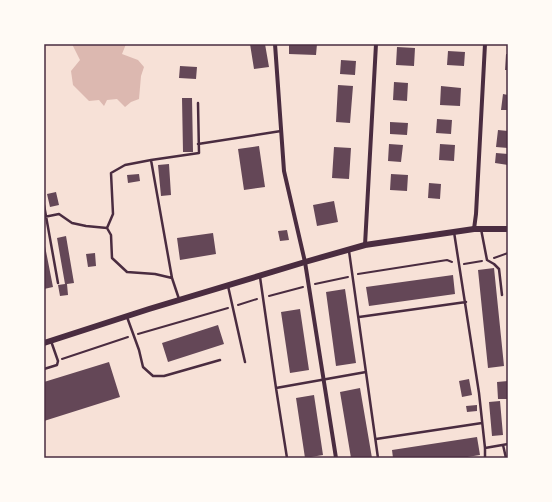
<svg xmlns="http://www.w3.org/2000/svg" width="552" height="502" font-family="'Noto Sans',sans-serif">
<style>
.water{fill:#dcb8b0}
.building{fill:#644757}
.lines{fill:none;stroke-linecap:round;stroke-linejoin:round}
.path{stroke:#4a2c40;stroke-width:2}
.service{stroke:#4a2c40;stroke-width:2.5}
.minor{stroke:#4a2c40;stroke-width:4}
.tertiary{stroke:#4a2c40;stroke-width:6}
.neatline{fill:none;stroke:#4a2c40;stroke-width:1.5}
</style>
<rect width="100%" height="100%" fill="#f7e1d7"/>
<!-- water -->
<path class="water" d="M72,44H126L122,54L138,60L144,67L141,76L139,99L131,102L125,107L117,99L107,100L104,106L99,100L89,101L73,85L71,71L80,60Z"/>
<!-- building -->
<path class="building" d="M250,44H265L269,67L254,69Z
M289,44H317L316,55L289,54Z
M397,47L415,48L414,66L396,65Z
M448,51L465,52L464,66L447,65Z
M506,54H508V70H505Z
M341,60L356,61L355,75L340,74Z
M180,66L197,67L196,79L179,78Z
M394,82L408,83L407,101L393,100Z
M338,85L353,86L350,123L336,122Z
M441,86L461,88L460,106L440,105Z
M503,94L508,95V110H501Z
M182,98H192L193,152H183Z
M437,119L452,120L451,134L436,133Z
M390,122L408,123L407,135L390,134Z
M498,130L508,131V148L496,147Z
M389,144L403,145L401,162L388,161Z
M440,144L455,145L454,161L439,160Z
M259,146L265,187L244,190L238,149Z
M334,147L351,148L349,179L332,178Z
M496,153L508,154V165L495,163Z
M169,164L171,195L161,196L158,165Z
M139,174L140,181L128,183L127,175Z
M391,174L408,175L407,191L390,190Z
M429,183L441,184L440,199L428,198Z
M56,192L59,205L50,207L47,194Z
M334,201L338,222L317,226L313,205Z
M287,230L289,240L280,241L278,231Z
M213,233L216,254L180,260L177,238Z
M66,236L74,283L67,284L68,295L60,296L58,285L65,284L57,238Z
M44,241L53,287L44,289Z
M95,253L96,266L88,267L86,254Z
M494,268L504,366L488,368L478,270Z
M453,275L455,294L369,306L366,287Z
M345,289L356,363L336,366L326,292Z
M300,309L309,370L290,373L281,312Z
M218,325L224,344L168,362L162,343Z
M109,362L120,397L44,421V382Z
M469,379L472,395L462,397L459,381Z
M508,381V399H498L497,382Z
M360,388L372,458H351L340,392Z
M314,395L323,455L305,458L296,398Z
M500,401L503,435L492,436L489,402Z
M477,405V411L467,412L466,406Z
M477,437L480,455L461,458H393L392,450Z"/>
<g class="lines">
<!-- path -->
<path class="path" d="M494,258L508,253
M464,264L482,261
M358,274L447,260L452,262
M315,284L348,277
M269,296L303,287
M238,305L257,299
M138,334L228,308
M62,359L128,337"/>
<!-- service -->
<path class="service" d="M198,144L281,131
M151,160L199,153L198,103
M44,205L58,283
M44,217L59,214L72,223L86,226L107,228L111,235L112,258L127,272L155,274L172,278L179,299
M107,228L113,214L111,173L125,165L151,160L172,278
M481,229L487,260L494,264L499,269L502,295
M454,232L479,393L485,448V458
M349,251L378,458
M260,277L276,388L366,372
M228,286L245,362
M127,317L139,350L143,367L153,376H164L220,360
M359,317L466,302
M44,369L57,365L58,361L51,341
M276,388L287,458
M376,439L482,423
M503,445L506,458
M485,448L508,444"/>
<!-- minor -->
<path class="minor" d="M275,44L284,171L305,262L336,458
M474,229L476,214L485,44
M365,245L376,44"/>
<!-- tertiary -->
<path class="tertiary" d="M44,343L149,309L305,262L365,245L474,229H508"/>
</g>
<!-- border -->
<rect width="552" height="502" fill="none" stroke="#fffaf5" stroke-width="90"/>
<rect x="45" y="45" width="462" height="412" class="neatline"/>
</svg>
